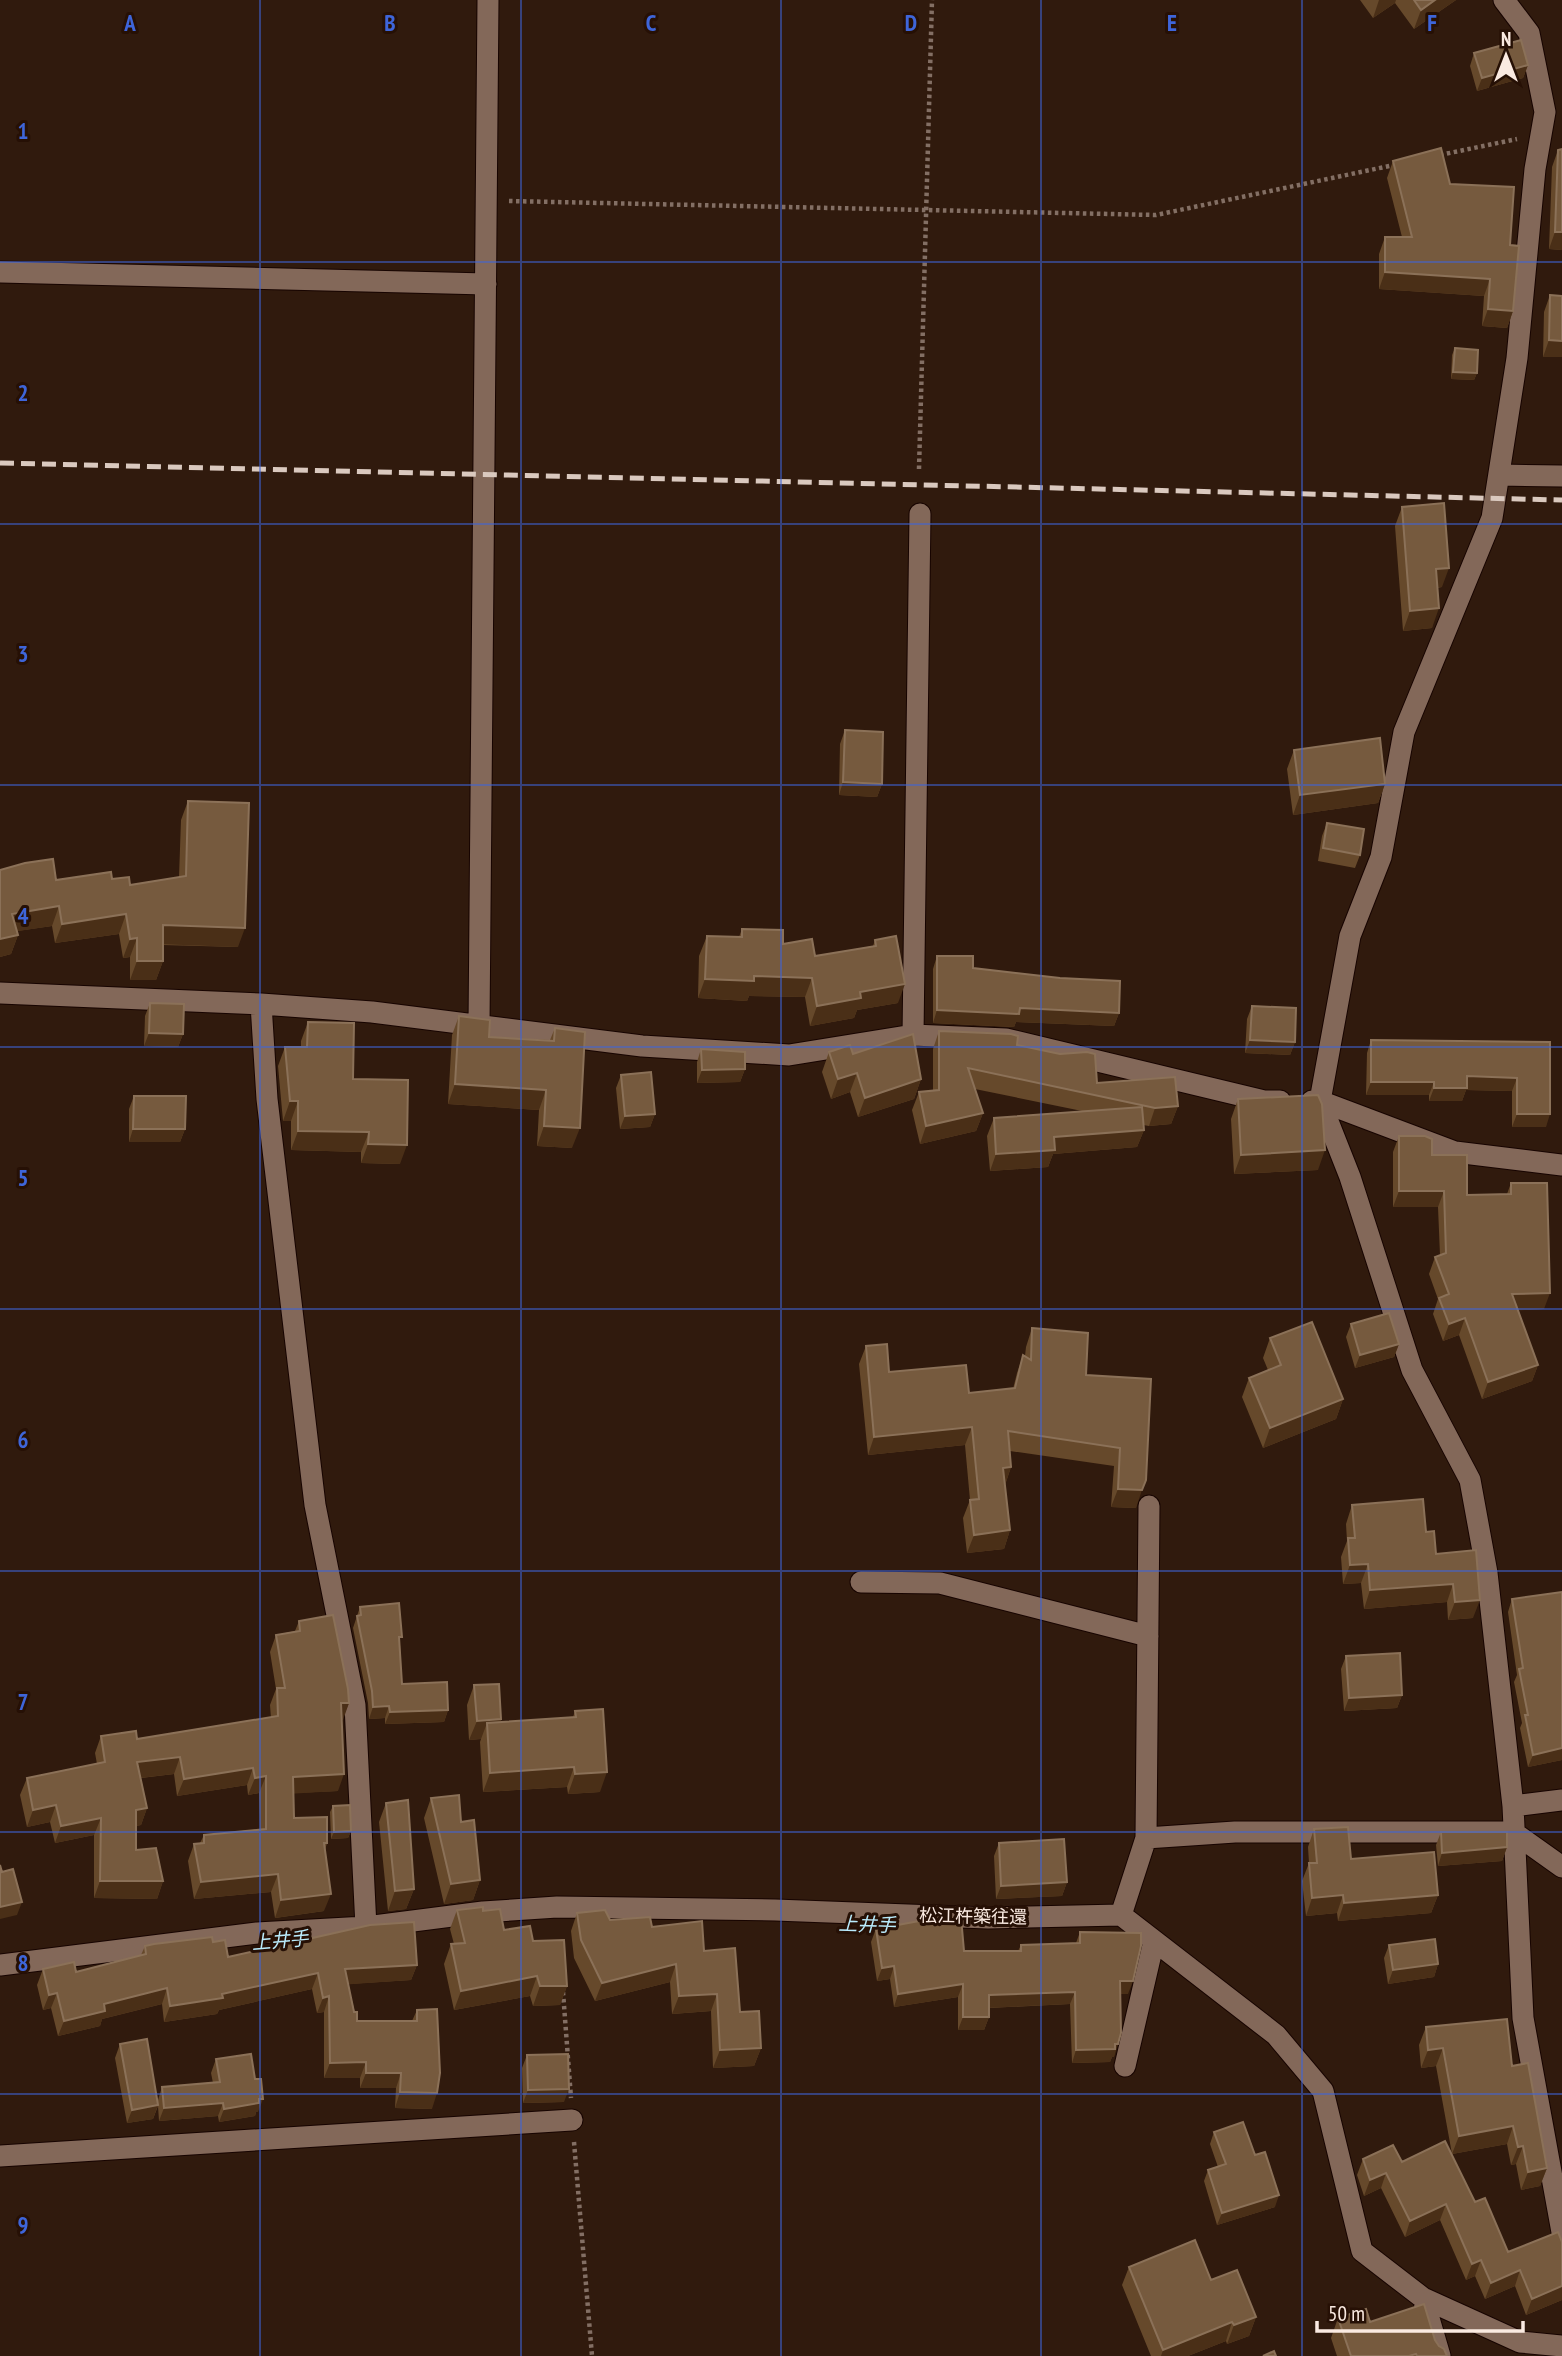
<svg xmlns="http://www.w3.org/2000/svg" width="1562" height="2356" font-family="'PT Sans Narrow','Noto Sans JP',sans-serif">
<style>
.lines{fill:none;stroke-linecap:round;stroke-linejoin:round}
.minor-casing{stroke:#170400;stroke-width:23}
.path{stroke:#836f64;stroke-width:4.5;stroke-dasharray:3.5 3.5;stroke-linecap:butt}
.minor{stroke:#836859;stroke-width:21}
.rail{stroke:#dac9bf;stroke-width:5;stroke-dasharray:14 7;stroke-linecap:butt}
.wall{fill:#66492b}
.shaded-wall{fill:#4a2f17}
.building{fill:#765a3e;stroke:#8b7158;stroke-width:2}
.grid{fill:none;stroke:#3e65d9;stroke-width:2;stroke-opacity:0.55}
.labels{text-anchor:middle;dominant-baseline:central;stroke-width:6;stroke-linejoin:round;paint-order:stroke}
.street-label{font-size:18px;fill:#faeae1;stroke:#261005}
.water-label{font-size:19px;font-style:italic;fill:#baecfd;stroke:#261005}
.grid-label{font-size:23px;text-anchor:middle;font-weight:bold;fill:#3e65d9;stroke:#261005;stroke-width:6;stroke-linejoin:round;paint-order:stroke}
</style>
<rect width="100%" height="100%" fill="#301a0d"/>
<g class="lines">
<!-- minor casing -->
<g class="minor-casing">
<path id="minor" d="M1504,0L1529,33L1545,112L1535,169L1517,358L1492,518L1404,732L1381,857L1350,936L1320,1101L1350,1177L1412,1370L1470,1480L1487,1573L1513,1806L1523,2018L1562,2232
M0,272L486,284
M1499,475L1562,476
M0,993L261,1004L372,1012L642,1046L789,1055L913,1035L1006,1039L1264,1101H1280
M261,1004L267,1099L315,1505L355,1705L366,1927
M479,1026L488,0
M913,1035L920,514
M1312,1101H1320L1455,1152L1562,1165
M861,1582L940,1583L1148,1636
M1513,1806L1562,1800
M1146,1838L1149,1506
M1121,1915L1146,1838L1235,1832H1513L1562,1867
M0,1965L257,1933L366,1927L483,1912L557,1907L775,1910L988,1918L1121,1915L1276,2035L1323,2091L1362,2251L1423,2298L1520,2342L1562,2346
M1125,2066L1154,1941
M0,2156L572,2120
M1423,2298L1440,2356"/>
</g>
<!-- path -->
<path class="path" d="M1440,155L1517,139
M509,201L1156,215L1394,165
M919,469L932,0
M563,1992L571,2098
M574,2142L592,2356"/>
<!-- minor -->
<use href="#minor" class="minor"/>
<!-- rail -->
<path class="rail" d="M0,463L1562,500"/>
</g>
<!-- wall -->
<path class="wall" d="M1360,0H1456L1414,29L1395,3L1373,18Z
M1474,53L1528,65L1523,78L1477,91L1470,66Z
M1558,150L1562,250L1549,249L1552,167Z
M1393,161L1450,184L1510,245L1513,311L1507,328L1482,326L1484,296L1379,289V254L1385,237H1402L1387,178Z
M1550,295L1562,357H1543L1544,312Z
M1455,348L1477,373L1474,380L1451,379L1452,355Z
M1402,507L1442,587L1437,588L1432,628L1403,631L1395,526Z
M845,730L882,784L877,797L839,795L840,744Z
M1294,750L1385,784L1378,803L1293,815L1287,769Z
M188,801L238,947L163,945V961L156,980H130V957L123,958L119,934L55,943L52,926L17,931L18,935L11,954L0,957V870L56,880L112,879L130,885L179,877L181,820Z
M1327,823L1360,855L1355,868L1318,861L1322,836Z
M742,929L815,956L873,946L875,940L898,1003L857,1010L854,1018L810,1026L805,997L749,996L747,1001L698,998L699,956L707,936L739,937Z
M937,956L973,968L1119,1013L1114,1026L1016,1022L1014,1027L933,1023V969Z
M150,1003L183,1034L178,1047L144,1046L145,1016Z
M1252,1006L1295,1042L1290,1055L1245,1053L1247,1019Z
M459,1016L489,1037L550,1040L555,1028L572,1148L537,1146L539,1110L448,1104L452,1035Z
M308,1022L353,1079L400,1164L361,1163V1152L291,1150V1121H283L278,1066L285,1047H301V1041Z
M939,1031L1017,1045L1097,1083L1178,1106L1171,1124L1149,1126L1143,1125L1144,1130L1137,1147L1053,1154L1048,1167L990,1171L987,1136L994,1118L1082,1111L975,1089L983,1113L976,1131L920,1144L912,1110L919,1092L933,1091V1049Z
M1371,1040L1550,1042L1546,1127H1512V1091L1466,1090L1462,1101H1429V1095H1366L1367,1053Z
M701,1049L745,1069L740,1082L697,1083V1062Z
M829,1052L853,1054L921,1079L914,1099L858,1117L850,1092L831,1099L822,1072Z
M621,1075L655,1114L650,1127L620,1129L616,1088Z
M134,1096L185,1129L180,1142H129V1109Z
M1238,1099L1318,1170L1234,1174L1231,1119Z
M1399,1136L1432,1155L1467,1195L1507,1194L1511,1183L1544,1309L1518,1310L1538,1365L1532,1381L1482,1399L1459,1335L1443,1341L1433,1314L1438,1299L1429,1274L1435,1257L1440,1255L1438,1207H1393V1152Z
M1351,1324L1399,1344L1394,1357L1355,1368L1346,1337Z
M1032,1328L1086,1375L1151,1379L1136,1508L1111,1507L1114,1466L1010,1451L1011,1467L1005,1485L1010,1530L1004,1549L967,1553L963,1518L970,1500L965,1445L868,1455L859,1364L866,1346L889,1372L969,1393L1013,1389L1017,1373L1023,1355L1025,1356L1026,1347Z
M1270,1338L1343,1399L1336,1419L1263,1448L1242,1397L1249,1378L1268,1370L1263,1358Z
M1352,1505L1426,1532L1436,1554L1473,1618L1448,1620L1447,1602L1364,1609L1361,1583L1343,1584L1341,1557L1347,1541L1346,1524Z
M1562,1592V1760L1528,1767L1520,1728L1522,1723L1514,1682L1517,1675L1508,1612L1512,1599Z
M360,1607L400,1644L402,1684L448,1710L444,1722L385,1724V1718L369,1719L368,1703L353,1628Z
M299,1621L349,1703L342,1720L338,1791L293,1793L294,1818L327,1843L325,1850L324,1911L275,1918L271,1892L194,1899L188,1861L194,1844L200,1843L204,1835L260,1829L259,1793L248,1795L247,1785L177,1796L174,1774L141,1778L147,1808L141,1825L136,1826V1850L163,1881L157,1899L94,1898V1835L55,1843L50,1822L27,1827L20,1795L27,1778L97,1764L95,1753L101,1736L137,1739L271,1718L270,1705L276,1689L270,1652L276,1635L295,1631Z
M1346,1656L1402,1695L1397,1708L1344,1711L1341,1669Z
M474,1685L501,1719L500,1722L573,1717L575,1711L600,1792L568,1794L567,1787L483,1792L480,1742L481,1739L469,1740L467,1705Z
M431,1798L461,1822L480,1880L473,1900L444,1904L424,1818Z
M386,1803L414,1889L406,1909L388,1911L379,1822Z
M333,1806L351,1831L348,1838L331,1839L330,1812Z
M1314,1829L1351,1859L1438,1895L1431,1913L1338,1921L1337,1913L1306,1916L1302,1881L1309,1863L1308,1847Z
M1441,1832L1507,1847L1502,1861L1438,1866L1436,1845Z
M999,1843L1067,1882L1062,1896L996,1899L994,1856Z
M457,1910L483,1911L504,1930L533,1941L567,1986L560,2005L533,2006L530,1996L454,2010L444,1964L451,1944H454L450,1929Z
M577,1913L610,1920L652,1927L704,1951L761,2048L754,2066L713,2068L711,2011L672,2014L670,1982L595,2001L574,1958L571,1931Z
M876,1929L964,1951H1018L1021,1945L1076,1943L1080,1932L1128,1994H1120L1114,2057H1112L1110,2062L1072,2063L1070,2004L989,2008V2017L984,2030H958V1997L894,2007L890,1979L877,1981L871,1942Z
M213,1942L228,1957L417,1965L411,1980L348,1984L357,2021H412L417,2010L432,2109L395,2108L396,2088H360V2078H324V2012L317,2013L312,1989L219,2010L217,2014L164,2022L162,2004L102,2019L100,2026L58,2036L51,2008L43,2010L37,1985L43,1969L76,1972L141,1955L145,1946Z
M1389,1945L1438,1964L1434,1977L1388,1984L1384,1958Z
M1426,2027L1512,2066L1547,2168L1540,2186L1521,2190L1516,2164L1511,2165L1507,2144L1452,2154L1436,2066L1421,2068L1419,2045Z
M120,2044L158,2100L162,2087L213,2083L211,2073L216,2059L258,2112H256L255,2116L219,2122L218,2116L159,2121L158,2106L153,2119L127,2123L115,2058Z
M527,2055L564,2102L523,2103L522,2068Z
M1214,2132L1275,2207L1217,2225L1204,2181L1208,2170L1218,2167L1210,2144Z
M1363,2159L1402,2162L1475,2202L1508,2252L1562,2242V2300L1526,2315L1515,2286L1485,2299L1475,2276L1466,2280L1440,2220L1405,2237L1381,2188L1364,2196L1357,2175Z
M1129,2267L1256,2317L1249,2336L1227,2344L1226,2341L1188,2356H1151L1122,2285Z
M1338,2318L1370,2322L1435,2340L1447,2356H1337L1331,2338Z"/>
<!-- shaded-wall -->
<path class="shaded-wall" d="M1379,0H1396L1395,3L1373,18Z
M1435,0H1456L1414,29L1421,10Z
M1528,65L1523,78L1477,91L1482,78Z
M1555,232H1562V250L1549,249Z
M1385,272L1490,279L1484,296L1379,289Z
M1488,309L1513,311L1507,328L1482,326Z
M1549,340L1562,341V357H1543Z
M1453,372L1477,373L1474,380L1451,379Z
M1449,568L1442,587L1428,588L1436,569Z
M1439,608L1432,628L1403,631L1410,611Z
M843,782L882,784L877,797L839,795Z
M1385,784L1378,803L1293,815L1300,795Z
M59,906L52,926L5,933L12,914Z
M126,914L119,934L55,943L62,924Z
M163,925L245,928L238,947L156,944Z
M18,935L11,954L0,957V939Z
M137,938L130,957L123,958L130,939Z
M137,961H163L156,980H130Z
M754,976L812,978L805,997L749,996L747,1001L698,998L705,979Z
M905,984L898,1003L857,1010L854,1018L810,1026L817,1006L860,992Z
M1020,1008L1119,1013L1114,1026L1016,1022L1014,1027L933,1023L937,1010Z
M149,1033L183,1034L178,1047L144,1046Z
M1250,1040L1295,1042L1290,1055L1245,1053Z
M745,1069L740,1082L697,1083L702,1070Z
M857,1073L850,1092L831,1099L838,1079Z
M1467,1076L1517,1078L1512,1091L1466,1090L1462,1101H1429L1434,1088Z
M921,1079L914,1099L858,1117L865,1098Z
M1371,1082H1434L1429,1095H1366Z
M455,1084L546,1090L539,1110L448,1104Z
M290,1101H298L291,1121H283Z
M1178,1106L1171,1124L1149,1126L1155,1108Z
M983,1113L976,1131L920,1144L926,1126Z
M655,1114L650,1127L620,1129L625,1116Z
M1517,1114H1550L1546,1127H1512Z
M544,1126L580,1128L572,1148L537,1146Z
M133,1129H185L180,1142H129Z
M1144,1130L1137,1147L1053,1154L1048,1167L990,1171L996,1154L1054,1137Z
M298,1131L369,1132L361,1152L291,1150Z
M368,1144L407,1145L400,1164L361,1163Z
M1325,1150L1318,1170L1234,1174L1241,1155Z
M1399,1191H1444L1438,1207H1393Z
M1550,1293L1544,1309L1506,1311L1512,1294Z
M1465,1318L1459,1335L1443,1341L1449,1324Z
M1399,1344L1394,1357L1355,1368L1360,1355Z
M1538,1365L1532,1381L1482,1399L1488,1382Z
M1343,1399L1336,1419L1263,1448L1270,1428Z
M972,1427L965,1445L868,1455L874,1437Z
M1011,1467L1005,1485L1003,1468Z
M1118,1489L1142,1490L1136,1508L1111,1507Z
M1010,1530L1004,1549L967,1553L974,1535Z
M1368,1564L1361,1583L1343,1584L1350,1565Z
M1453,1584L1447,1602L1364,1609L1370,1590Z
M1480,1600L1473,1618L1448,1620L1455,1602Z
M1402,1695L1397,1708L1344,1711L1349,1698Z
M341,1703H349L343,1720H335Z
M389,1706L385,1718L369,1719L373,1707Z
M448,1710L444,1722L385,1724L390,1712Z
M501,1719L494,1738L487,1723L481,1739L469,1740L477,1721Z
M1562,1748V1760L1528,1767L1533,1755Z
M180,1757L174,1774L131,1779L137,1762Z
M574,1767L567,1787L483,1792L490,1773Z
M253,1768L247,1785L177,1796L184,1779Z
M607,1772L600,1792L568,1794L575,1774Z
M344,1774L338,1791L287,1794L293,1777Z
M266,1776L259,1793L248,1795L255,1778Z
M56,1805L50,1822L27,1827L33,1810Z
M147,1808L141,1825L130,1827L136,1810Z
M101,1818L94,1835L55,1843L61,1826Z
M351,1831L348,1838L331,1839L334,1832Z
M1507,1847L1502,1861L1438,1866L1442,1853Z
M278,1874L271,1892L194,1899L201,1882Z
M480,1880L473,1900L444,1904L451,1884Z
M100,1881H163L157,1899L94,1898Z
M1067,1882L1062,1896L996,1899L1001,1886Z
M414,1889L406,1909L388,1911L395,1891Z
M331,1894L324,1911L275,1918L281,1900Z
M1343,1895L1337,1913L1306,1916L1312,1898Z
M1438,1895L1431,1913L1338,1921L1344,1903Z
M22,1902L17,1915L0,1919V1907Z
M676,1964L670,1982L595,2001L602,1983Z
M1438,1964L1434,1977L1388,1984L1393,1970Z
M417,1965L411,1980L339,1985L345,1969Z
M894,1966L890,1979L877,1981L882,1968Z
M318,1973L312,1989L219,2010L217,2014L164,2022L170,2006Z
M537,1976L530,1996L454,2010L461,1991Z
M1120,1981H1133L1128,1994H1116Z
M963,1984L958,1997L894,2007L898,1994Z
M540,1986H567L560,2005L533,2006Z
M167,1988L162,2004L102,2019L100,2026L58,2036L64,2021L104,2004Z
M1075,1992L1070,2004L984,2008L989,1995Z
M57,1993L51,2008L43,2010L49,1995Z
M717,1994L711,2011L672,2014L679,1996Z
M329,1996L324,2012L317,2013L323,1998Z
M963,2017H989L984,2030H958Z
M1115,2044H1118L1114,2057H1112L1110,2062L1072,2063L1076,2050Z
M761,2048L754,2066L713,2068L720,2050Z
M1443,2048L1436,2066L1421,2068L1428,2050Z
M366,2062L360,2078H324L330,2063Z
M366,2073H401L396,2088H360Z
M569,2089L564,2102L523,2103L528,2090Z
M400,2092L437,2093L432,2109L395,2108Z
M259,2099H263L258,2112H256L255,2116L219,2122L224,2109Z
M223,2103L218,2116L159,2121L164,2108Z
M158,2105L153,2119L127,2123L132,2110Z
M1513,2126L1507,2144L1452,2154L1459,2136Z
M1523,2146L1516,2164L1511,2165L1518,2147Z
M1547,2168L1540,2186L1521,2190L1528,2172Z
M1386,2173L1381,2188L1364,2196L1370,2180Z
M1279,2195L1275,2207L1217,2225L1222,2213Z
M1446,2204L1440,2220L1405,2237L1410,2221Z
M1481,2260L1475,2276L1466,2280L1472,2264Z
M1520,2270L1515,2286L1485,2299L1491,2283Z
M1562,2286V2300L1526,2315L1532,2299Z
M1256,2317L1249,2336L1227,2344L1234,2325Z
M1232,2322L1226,2341L1188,2356H1161L1163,2350Z"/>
<!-- building -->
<path class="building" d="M1414,0H1435L1421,10Z
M1521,40L1528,65L1482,78L1474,53Z
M1441,148L1450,184L1514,187L1510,245L1519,246L1513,311L1488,309L1490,279L1385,272V237H1412L1393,161Z
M1562,149V232H1555L1558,150Z
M1550,295L1562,296V341L1549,340Z
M1455,348L1478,350L1477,373L1453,372Z
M1444,503L1449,568L1436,569L1439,608L1410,611L1402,507Z
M845,730L883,732L882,784L843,782Z
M1380,738L1385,784L1300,795L1294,750Z
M188,801L249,803L245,928L163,925V961H137V938L130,939L126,914L62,924L59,906L12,914L18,935L0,939V870L25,863L53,859L56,880L111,872L112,879L129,877L130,885L186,876Z
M1327,823L1364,829L1360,855L1323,848Z
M742,929L783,930V944L812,939L815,956L876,946L875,940L896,936L905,984L860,992L861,998L817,1006L812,978L754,976V981L705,979L707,936L742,937Z
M937,956H973V968L1060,978L1120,981L1119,1013L1020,1008L1019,1014L937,1010Z
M150,1003L184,1004L183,1034L149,1033Z
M1252,1006L1296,1008L1295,1042L1250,1040Z
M459,1016L490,1020L489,1037L554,1041L555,1028L585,1032L580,1128L544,1126L546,1090L455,1084Z
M308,1022L354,1023L353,1079L408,1080L407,1145L368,1144L369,1132L298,1131V1101H290L285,1047H307Z
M939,1031L1011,1034L1018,1036L1017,1045L1060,1054L1087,1052L1095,1054L1097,1083L1175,1077L1178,1106L1155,1108L968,1068L983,1113L926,1126L919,1092L939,1090Z
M913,1034L921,1079L865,1098L857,1073L838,1079L829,1052L850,1045L853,1054Z
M1371,1040L1550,1042V1114H1517V1078L1467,1076V1088H1434V1082H1371Z
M701,1049L745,1052V1069L702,1070Z
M651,1072L655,1114L625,1116L621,1075Z
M1318,1095L1322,1104L1325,1150L1241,1155L1238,1099Z
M134,1096H186L185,1129H133Z
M1142,1107L1144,1130L1054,1137L1055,1150L996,1154L994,1118Z
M1399,1136H1425L1432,1139V1155H1467V1195L1511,1194V1183H1547L1550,1293L1512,1294L1538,1365L1488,1382L1465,1318L1449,1324L1439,1298L1449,1294L1435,1257L1446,1253L1444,1191H1399Z
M1389,1313L1399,1344L1360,1355L1351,1324Z
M1312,1322L1343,1399L1270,1428L1249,1378L1281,1365L1270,1338Z
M1032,1328L1088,1333L1086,1375L1151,1379L1146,1480L1142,1490L1118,1489L1120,1448L1008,1431L1011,1467L1003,1468L1010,1530L974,1535L970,1500L979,1499L972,1427L874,1437L866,1346L887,1344L889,1372L966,1365L969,1393L1015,1388L1023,1355L1031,1360Z
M1423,1499L1426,1532L1434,1531L1436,1554L1476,1550L1480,1600L1455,1602L1453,1584L1370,1590L1368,1564L1350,1565L1348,1538H1355L1352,1505Z
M1562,1592V1748L1533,1755L1525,1715H1528L1519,1669L1523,1668L1512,1599Z
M399,1603L402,1637H399L402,1684L447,1682L448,1710L390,1712L389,1706L373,1707L372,1691L357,1616L361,1615L360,1607Z
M333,1615L348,1689L349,1703H341L344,1774L293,1777L294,1818L327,1817V1843H324L331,1894L281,1900L278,1874L201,1882L194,1844L204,1843V1835L266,1829V1776L255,1778L253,1768L184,1779L180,1757L137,1762L147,1808L136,1810V1850L156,1848L163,1881H100L101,1818L61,1826L56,1805L33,1810L27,1778L105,1762L101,1736L136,1731L137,1739L278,1716L277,1688H285L276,1635L300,1631L299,1621Z
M1400,1653L1402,1695L1349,1698L1346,1656Z
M499,1684L501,1719L477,1721L474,1685Z
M603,1709L607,1772L575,1774L574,1767L490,1773L487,1723L576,1717L575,1711Z
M459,1795L461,1822L474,1820L480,1880L451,1884L431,1798Z
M408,1800L414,1889L395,1891L386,1803Z
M350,1805L351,1831L334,1832L333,1806Z
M1348,1827L1351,1859L1434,1852L1438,1895L1344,1903L1343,1895L1312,1898L1309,1863H1317L1314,1829Z
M1441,1832H1507V1847L1442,1853Z
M1064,1839L1067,1882L1001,1886L999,1843Z
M0,1865L2,1872L13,1869L22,1902L0,1907Z
M483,1907V1911L500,1909L504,1930L530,1926L533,1941L564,1940L567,1986H540L537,1976L461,1991L451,1944L465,1943L457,1910Z
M605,1910L610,1920L650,1917L652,1927L702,1921L704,1951L735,1948L740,2012L759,2011L761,2048L720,2050L717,1994L679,1996L676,1964L602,1983L581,1940L577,1913Z
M961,1917L964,1951H1021V1945L1080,1943V1932L1141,1933V1946L1133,1981H1120L1121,2033L1118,2044H1115V2049L1076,2050L1075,1992L989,1995V2017H963V1984L898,1994L894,1966L882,1968L876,1929L930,1919Z
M414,1922L417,1965L345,1969L354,2012H357V2021H417V2010L437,2009L440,2073L437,2093L400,2092L401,2073H366V2062L330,2063L329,1996L323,1998L318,1973L222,1994L223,1998L170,2006L167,1988L104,2004L105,2011L64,2021L57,1993L49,1995L43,1969L74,1962L76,1972L146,1954L145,1946L154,1944L212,1937L213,1942L225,1940L228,1957L370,1925Z
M1435,1939L1438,1964L1393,1970L1389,1945Z
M1507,2019L1512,2066L1528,2063L1547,2168L1528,2172L1523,2146L1518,2147L1513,2126L1459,2136L1443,2048L1428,2050L1426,2027Z
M147,2039L158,2105L132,2110L120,2044Z
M251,2054L255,2079H261L263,2099H259V2103L224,2109L223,2103L164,2108L162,2087L220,2082L216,2059Z
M568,2054L569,2089L528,2090L527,2055Z
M1243,2122L1255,2155L1265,2152L1279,2195L1222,2213L1208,2170L1226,2164L1214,2132Z
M1445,2141L1475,2202L1485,2198L1508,2252L1558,2232L1562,2242V2286L1532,2299L1520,2270L1491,2283L1481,2260L1472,2264L1446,2204L1410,2221L1386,2173L1370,2180L1363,2159L1393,2145L1402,2162Z
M1195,2240L1211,2280L1237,2270L1256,2317L1234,2325L1232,2322L1163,2350L1129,2267Z
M1424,2304L1435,2340L1439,2346L1444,2349L1447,2356H1417L1416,2354L1409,2356H1351L1338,2318L1366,2309L1370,2322Z
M1274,2351L1276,2356H1263Z"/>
<!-- grid -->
<path class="grid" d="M260,0V2356M521,0V2356M781,0V2356M1041,0V2356M1302,0V2356M0,262H1562M0,524H1562M0,785H1562M0,1047H1562M0,1309H1562M0,1571H1562M0,1832H1562M0,2094H1562"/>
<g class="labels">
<!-- street labels -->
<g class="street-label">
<text transform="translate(973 1916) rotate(1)">松江杵築往還</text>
</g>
<!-- water labels -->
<g class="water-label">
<text transform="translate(867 1924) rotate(2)">上井手</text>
<text transform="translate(280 1940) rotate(-5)">上井手</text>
</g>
</g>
<g class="grid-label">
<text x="130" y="31">A</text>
<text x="390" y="31">B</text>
<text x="651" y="31">C</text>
<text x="911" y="31">D</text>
<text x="1172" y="31">E</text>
<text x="1432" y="31">F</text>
<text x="23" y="139">1</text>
<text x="23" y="401">2</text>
<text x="23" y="662">3</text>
<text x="23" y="924">4</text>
<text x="23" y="1186">5</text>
<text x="23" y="1448">6</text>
<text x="23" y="1710">7</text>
<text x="23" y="1971">8</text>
<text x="23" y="2233">9</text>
</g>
<!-- north arrow -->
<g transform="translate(1506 56)" stroke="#261005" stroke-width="5" paint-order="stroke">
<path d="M0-5L12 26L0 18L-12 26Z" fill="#faeae1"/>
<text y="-10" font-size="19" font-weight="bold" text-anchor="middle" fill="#faeae1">N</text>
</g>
<!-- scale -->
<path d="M1317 2321v10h206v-10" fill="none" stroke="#faeae1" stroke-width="3.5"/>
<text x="1328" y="2321" font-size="21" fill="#faeae1" stroke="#261005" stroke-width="5" paint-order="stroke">50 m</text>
</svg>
